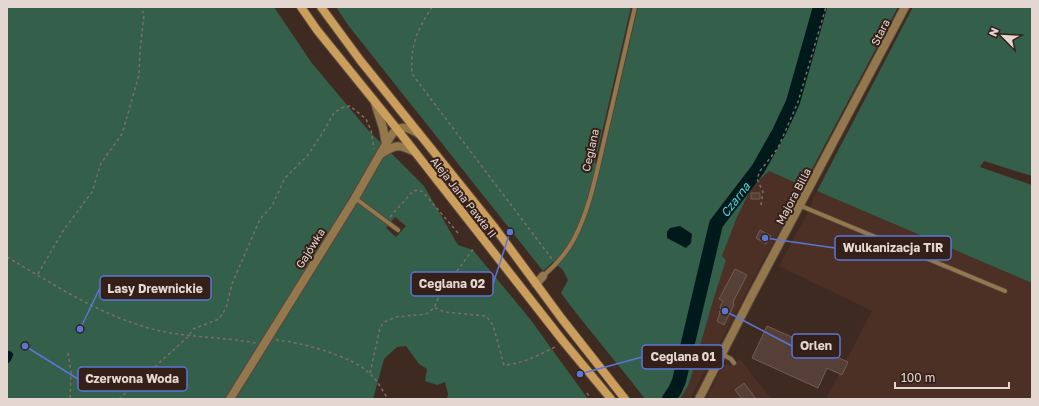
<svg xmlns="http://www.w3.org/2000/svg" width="1039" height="406" font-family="'Golos Text',sans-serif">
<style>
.built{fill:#4c3026}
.green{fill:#345f4a;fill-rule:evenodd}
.water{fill:#001a1c}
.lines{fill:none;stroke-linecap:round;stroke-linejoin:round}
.canal{stroke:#001a1c;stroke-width:8}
.river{stroke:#001a1c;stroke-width:14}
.building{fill:#553f36;stroke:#745c53}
.service-casing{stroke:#59463e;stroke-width:5.5}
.minor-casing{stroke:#59463e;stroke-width:10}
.tertiary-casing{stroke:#59463e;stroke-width:10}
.secondary-casing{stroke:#59463e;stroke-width:10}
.path{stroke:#806d66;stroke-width:1.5;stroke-dasharray:3 3;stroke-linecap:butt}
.service{stroke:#93784e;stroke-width:4}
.minor{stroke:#93784e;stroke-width:8}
.tertiary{stroke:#93784e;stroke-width:8}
.secondary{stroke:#cb9f5b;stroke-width:8}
.labels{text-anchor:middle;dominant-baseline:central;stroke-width:4;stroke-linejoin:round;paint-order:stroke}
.street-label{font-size:11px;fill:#e4d6d0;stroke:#342019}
.water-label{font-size:12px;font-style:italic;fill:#4bd8e2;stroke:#342019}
.leader{fill:none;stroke:#5977d6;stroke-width:1.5}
.callout-dot{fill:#5977d6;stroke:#342019;stroke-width:1.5}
.callout{fill:#342019;stroke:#5977d6;stroke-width:1.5}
.callout-label{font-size:12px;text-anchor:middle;font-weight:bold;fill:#e4d6d0}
</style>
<rect width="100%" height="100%" fill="#3f2a22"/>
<!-- built -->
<path class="built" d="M769,171L803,186L690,399H680L688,386L691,377L713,301L726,260L722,256L737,217L753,185Z
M817,191L1032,283V399H826L872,311L779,266L806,216Z
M740,359L771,399H706L723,365L728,364L731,366Z"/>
<!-- green -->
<path class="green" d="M7,7H274L311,62L367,129L424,186L458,245L473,250L530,319L588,399H447L448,394L445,382L437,385L425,381L427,369L419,364L406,346L397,347L384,359L373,399H7ZM395,217L406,226L396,237L386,228Z
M336,7H631L595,163L601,165L638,7H898L803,186L769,171L753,185L737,217L722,256L726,260L713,301L691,377L688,386L680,399H645C618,363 588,330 561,293L568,280L563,270L553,262L543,271L348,25Z
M913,7H1032V176L984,161L980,167L1032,185V283L817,191Z"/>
<!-- water -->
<path class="water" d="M680,226L692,234L691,243L686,248L667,238V232L670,228Z"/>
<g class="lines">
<!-- canal -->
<path class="canal" d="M7,359L9,355"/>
<!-- river -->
<path class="river" id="s1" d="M669,399L675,390L679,381L716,224L758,169L779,132L793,102L820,7"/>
</g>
<!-- building -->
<path class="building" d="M751,193H760V199H751Z
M760,230L771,236L766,244L756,238Z
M735,269L747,275L733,302L734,305L724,325L717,321L720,313L719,312L721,310L720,307L723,301L719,299Z
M767,326L848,362L842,375L827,368L818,388L752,358Z
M744,383L756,399H742L735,390Z"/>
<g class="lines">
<!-- service casing -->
<g class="service-casing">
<path id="service" d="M355,198L398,230
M801,206L1005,291
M543,276C556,265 566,254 574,239C590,209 597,170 605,137C615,94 625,50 635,7
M722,354L731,359L734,363"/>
</g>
<!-- minor casing -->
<g class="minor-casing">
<path id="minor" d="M375,103L383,128L386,144
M381,154C396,144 399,144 415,152
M536,284L543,276
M230,399L355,198L390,137C392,135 394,131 397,130C403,125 413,130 419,134"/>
</g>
<!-- tertiary casing -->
<g class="tertiary-casing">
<path id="tertiary" d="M699,399L751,297L905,7"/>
</g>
<!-- secondary casing -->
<g class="secondary-casing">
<path id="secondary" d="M301,7L317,30L397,129L563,341L611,399
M321,7L360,60L495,228L562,319L625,399"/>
</g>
<!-- path -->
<path class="path" d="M432,7C417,31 410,45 412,74L552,259
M761,205L763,192L757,179L760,171L778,148L798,102L826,7
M390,217L413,191L418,190L423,192L458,233
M7,257C50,282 93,311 142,326C178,338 218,336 256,343
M38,274L63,231L92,192L101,163L122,134L139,75L140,51L144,15L141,7
M435,308L445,312L486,316L493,325L504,365C522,364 539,355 555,347
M276,340C300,342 351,356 368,372C377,379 382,390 388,399
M68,353L71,372L70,399
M370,373L380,328L384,322L396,317L426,314L434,308L440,294L474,248
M587,393L591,399
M119,399L189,336L193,329L219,319L226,308L232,284L260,219L272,206L285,178L308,155L323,132L334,113L341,108L350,106L366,119L371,130L374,149"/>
<!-- service -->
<use href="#service" class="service"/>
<!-- minor -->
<use href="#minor" class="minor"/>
<!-- tertiary -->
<use href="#tertiary" class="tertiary"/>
<!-- secondary -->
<use href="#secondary" class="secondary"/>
</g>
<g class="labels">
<!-- street labels -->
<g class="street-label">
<text transform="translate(880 32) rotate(-63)">Stara</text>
<text transform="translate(590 150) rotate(-77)">Ceglana</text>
<text transform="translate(793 196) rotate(-62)">Majora Billa</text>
<text transform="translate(464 197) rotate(52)">Aleja Jana Pawła II</text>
<text transform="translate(310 248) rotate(-58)">Gajówka</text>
</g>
<!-- water labels -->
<g class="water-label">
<text stroke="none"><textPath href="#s1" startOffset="213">Czarna</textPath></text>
</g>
</g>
<!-- callouts -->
<path class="leader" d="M765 238L835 248M510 232L493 284M80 329L100 288M725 311L792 346M580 374L642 357M25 346L78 379"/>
<g class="callout-dot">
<circle cx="765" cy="238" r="4"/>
<circle cx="510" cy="232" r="4"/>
<circle cx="80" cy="329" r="4"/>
<circle cx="725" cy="311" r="4"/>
<circle cx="580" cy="374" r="4"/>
<circle cx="25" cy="346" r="4"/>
</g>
<g class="callout">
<rect x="835" y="236" width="116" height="24" rx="4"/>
<rect x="411" y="272" width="82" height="24" rx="4"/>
<rect x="100" y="276" width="111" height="24" rx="4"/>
<rect x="792" y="334" width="48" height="24" rx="4"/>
<rect x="642" y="345" width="81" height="24" rx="4"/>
<rect x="78" y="367" width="109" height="24" rx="4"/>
</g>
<g class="callout-label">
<text x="893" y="252">Wulkanizacja TIR</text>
<text x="452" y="288">Ceglana 02</text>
<text x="155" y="293">Lasy Drewnickie</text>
<text x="816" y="350">Orlen</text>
<text x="683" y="361">Ceglana 01</text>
<text x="132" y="383">Czerwona Woda</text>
</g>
<!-- border -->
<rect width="1039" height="406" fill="none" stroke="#e4d6d0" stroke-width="16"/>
<!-- north arrow -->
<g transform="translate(1003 36) rotate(294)" stroke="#342019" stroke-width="3" paint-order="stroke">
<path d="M0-3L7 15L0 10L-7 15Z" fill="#e4d6d0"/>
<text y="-6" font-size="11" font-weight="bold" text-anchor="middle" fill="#e4d6d0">N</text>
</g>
<!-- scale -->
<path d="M895 382v6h114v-6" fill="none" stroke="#e4d6d0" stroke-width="2"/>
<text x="901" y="382" font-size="12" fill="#e4d6d0" stroke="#342019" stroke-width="3" paint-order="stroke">100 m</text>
</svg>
